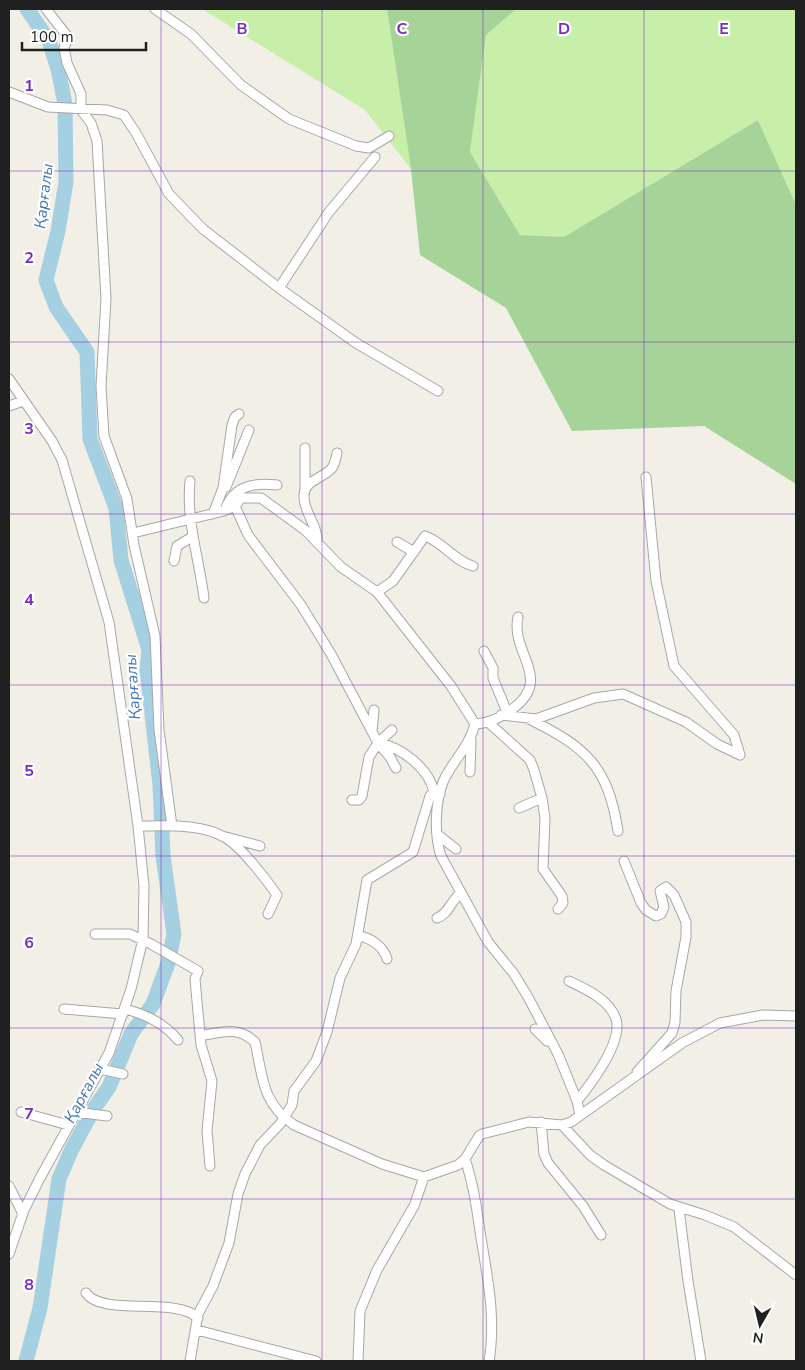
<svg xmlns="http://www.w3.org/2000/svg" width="805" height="1370" font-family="'Nunito Sans',sans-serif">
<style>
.grass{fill:#c7efa9}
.forest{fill:#a6d498}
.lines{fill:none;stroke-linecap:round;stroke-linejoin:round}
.river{stroke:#a4d0e2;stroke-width:15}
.minor-casing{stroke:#a7a7a7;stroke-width:11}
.minor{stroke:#fff;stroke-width:9}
.grid{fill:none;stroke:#7b2cbf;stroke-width:1;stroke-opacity:0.55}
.labels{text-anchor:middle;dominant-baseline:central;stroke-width:4.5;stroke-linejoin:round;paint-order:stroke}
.water-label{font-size:16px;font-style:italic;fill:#4477b9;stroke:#fff}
.grid-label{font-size:16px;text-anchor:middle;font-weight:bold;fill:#7b2cbf;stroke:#fff;stroke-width:4.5;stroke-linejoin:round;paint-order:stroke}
</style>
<rect width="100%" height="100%" fill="#f2efe6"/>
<!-- grass -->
<path class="grass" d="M202,9H387L411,169L365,110Z
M516,9H796V205L758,120L564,237L520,235L470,153L486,35Z"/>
<!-- forest -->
<path class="forest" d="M387,9H516L486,35L470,152L520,235L564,237L758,120L796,205V484L704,426L572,431L506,308L420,255L411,169Z"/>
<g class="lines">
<!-- river -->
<path class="river" d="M26,1361L40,1308L59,1179L71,1151L93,1110L109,1087L131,1034L153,1004L168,963L174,934L163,856L160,785L147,670L149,650L121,560L116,508L90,439L87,352L56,307L46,280L58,231L66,182L65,104L58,69L49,41L27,9"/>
<!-- minor casing -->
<g class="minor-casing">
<path id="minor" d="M46,9L68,37L64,48L67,63L81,94V110L91,123L97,141L106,298L101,386L104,436L127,499L134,545L155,636L159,730L172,826
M155,9L191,34L241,85L289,119L356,146L369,148L389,136
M9,92L48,107L107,110L124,115L136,133L169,194L203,229L279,288L356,343L438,391
M279,288L329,212L375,157
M9,379L52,441L62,460L109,622L138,826L144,886L143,939L131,989L109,1053L40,1178L24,1210L9,1254
M9,406L23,401
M305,448V489
M646,477L656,581L674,666L734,735L740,755
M190,481C186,521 199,558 204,598
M226,487L249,430
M235,506L248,535L301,605L331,654L378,743L390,757L396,768
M225,510C233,486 254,482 277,485
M213,514L223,488L232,425L235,417L239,414
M133,533L224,511L235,506L241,498H261L305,530L341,567L377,592L451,686L475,724C469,748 452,761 443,782C435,803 434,835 441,856L488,942L514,974L528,997L558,1054L577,1101L580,1115
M317,542C318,525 304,513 304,497C303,480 323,479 332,468C335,464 336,458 337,453
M397,542L414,552
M174,561L177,546L192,537
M377,592L393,581L425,536C443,542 454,561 473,566
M484,651L493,668V678L507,712
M501,715L536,719L594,698L623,694L686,722L717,744L740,755
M529,719C586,747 608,766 618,831
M489,723L530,760L534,770L542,798L545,818L543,869L562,896L563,903L558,909
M475,724C490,723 499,718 511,710C555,679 510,654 518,617
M372,731L374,710
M378,743L392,730
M470,772L471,740
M352,800H359L362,796L369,757L378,743C401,747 429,768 434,792
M519,808L542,798
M138,826C165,826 202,823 226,838C242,848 266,879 277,895L268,914
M437,834L456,849
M226,837L260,846
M624,861L641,903L646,910L656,916L661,914L664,907L660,891L666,887L674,895L686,922V937L676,991L675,1022L672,1033L637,1072
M437,918C449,914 451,900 461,893
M95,934H130L151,944L198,971L195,979L201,1045L212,1081L207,1131L210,1166
M359,936C371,938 384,947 387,959
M569,981C586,989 610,1000 616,1019C623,1042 591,1084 577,1101
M64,1009L123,1014
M125,1009C145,1014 164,1023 178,1040
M535,1029L547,1041
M200,1036C221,1032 238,1026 255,1042C263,1077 261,1102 294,1125L382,1164L424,1177L458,1165L465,1159L479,1136L482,1134L529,1122L562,1125L571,1122L682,1043L720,1023L763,1015L796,1016
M100,1069L123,1074
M21,1112L68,1125
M75,1112L107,1116
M541,1122L544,1154L548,1163L583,1206L601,1235
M562,1125L590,1155L604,1165L670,1204L705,1215L734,1227L796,1275
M465,1159C474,1186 477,1211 481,1238C488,1279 496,1320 489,1361
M9,1186L23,1214
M679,1209L688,1281L701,1361
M86,1293C103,1317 175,1296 198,1318
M197,1330L316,1361
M190,1361L198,1314L213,1286L229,1243L238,1194L245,1174L260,1145L280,1124L292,1105L294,1091L316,1061L327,1032L340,978L356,944L367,880L413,852L430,796L434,792L440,794
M358,1361L360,1311L377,1270L414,1206L424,1177"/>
</g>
<!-- minor -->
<use href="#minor" class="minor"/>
</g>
<!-- grid -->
<path class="grid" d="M161,9V1361M322,9V1361M483,9V1361M644,9V1361M9,171H796M9,342H796M9,514H796M9,685H796M9,856H796M9,1028H796M9,1199H796"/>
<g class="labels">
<!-- water labels -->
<g class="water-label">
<text transform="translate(44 196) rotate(-83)">Қарғалы</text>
<text transform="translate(133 687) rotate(-94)">Қарғалы</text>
<text transform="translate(84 1093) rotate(-62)">Қарғалы</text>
</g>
</g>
<g class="grid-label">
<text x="242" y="34">B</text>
<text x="402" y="34">C</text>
<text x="564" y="34">D</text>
<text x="724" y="34">E</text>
<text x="29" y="91">1</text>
<text x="29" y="263">2</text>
<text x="29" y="434">3</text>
<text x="29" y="605">4</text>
<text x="29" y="776">5</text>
<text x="29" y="948">6</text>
<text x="29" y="1119">7</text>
<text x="29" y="1290">8</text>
</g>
<!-- border -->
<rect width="805" height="1370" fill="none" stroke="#202020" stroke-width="20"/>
<!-- north arrow -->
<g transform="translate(760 1325) rotate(188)" stroke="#ffffff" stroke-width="4" paint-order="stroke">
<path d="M0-4L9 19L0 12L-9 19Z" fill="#202020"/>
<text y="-8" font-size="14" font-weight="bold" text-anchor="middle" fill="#202020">N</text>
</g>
<!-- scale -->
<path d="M22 42v8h124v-8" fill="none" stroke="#202020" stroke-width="2.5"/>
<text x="30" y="42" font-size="15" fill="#202020" stroke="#ffffff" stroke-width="4" paint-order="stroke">100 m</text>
</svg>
